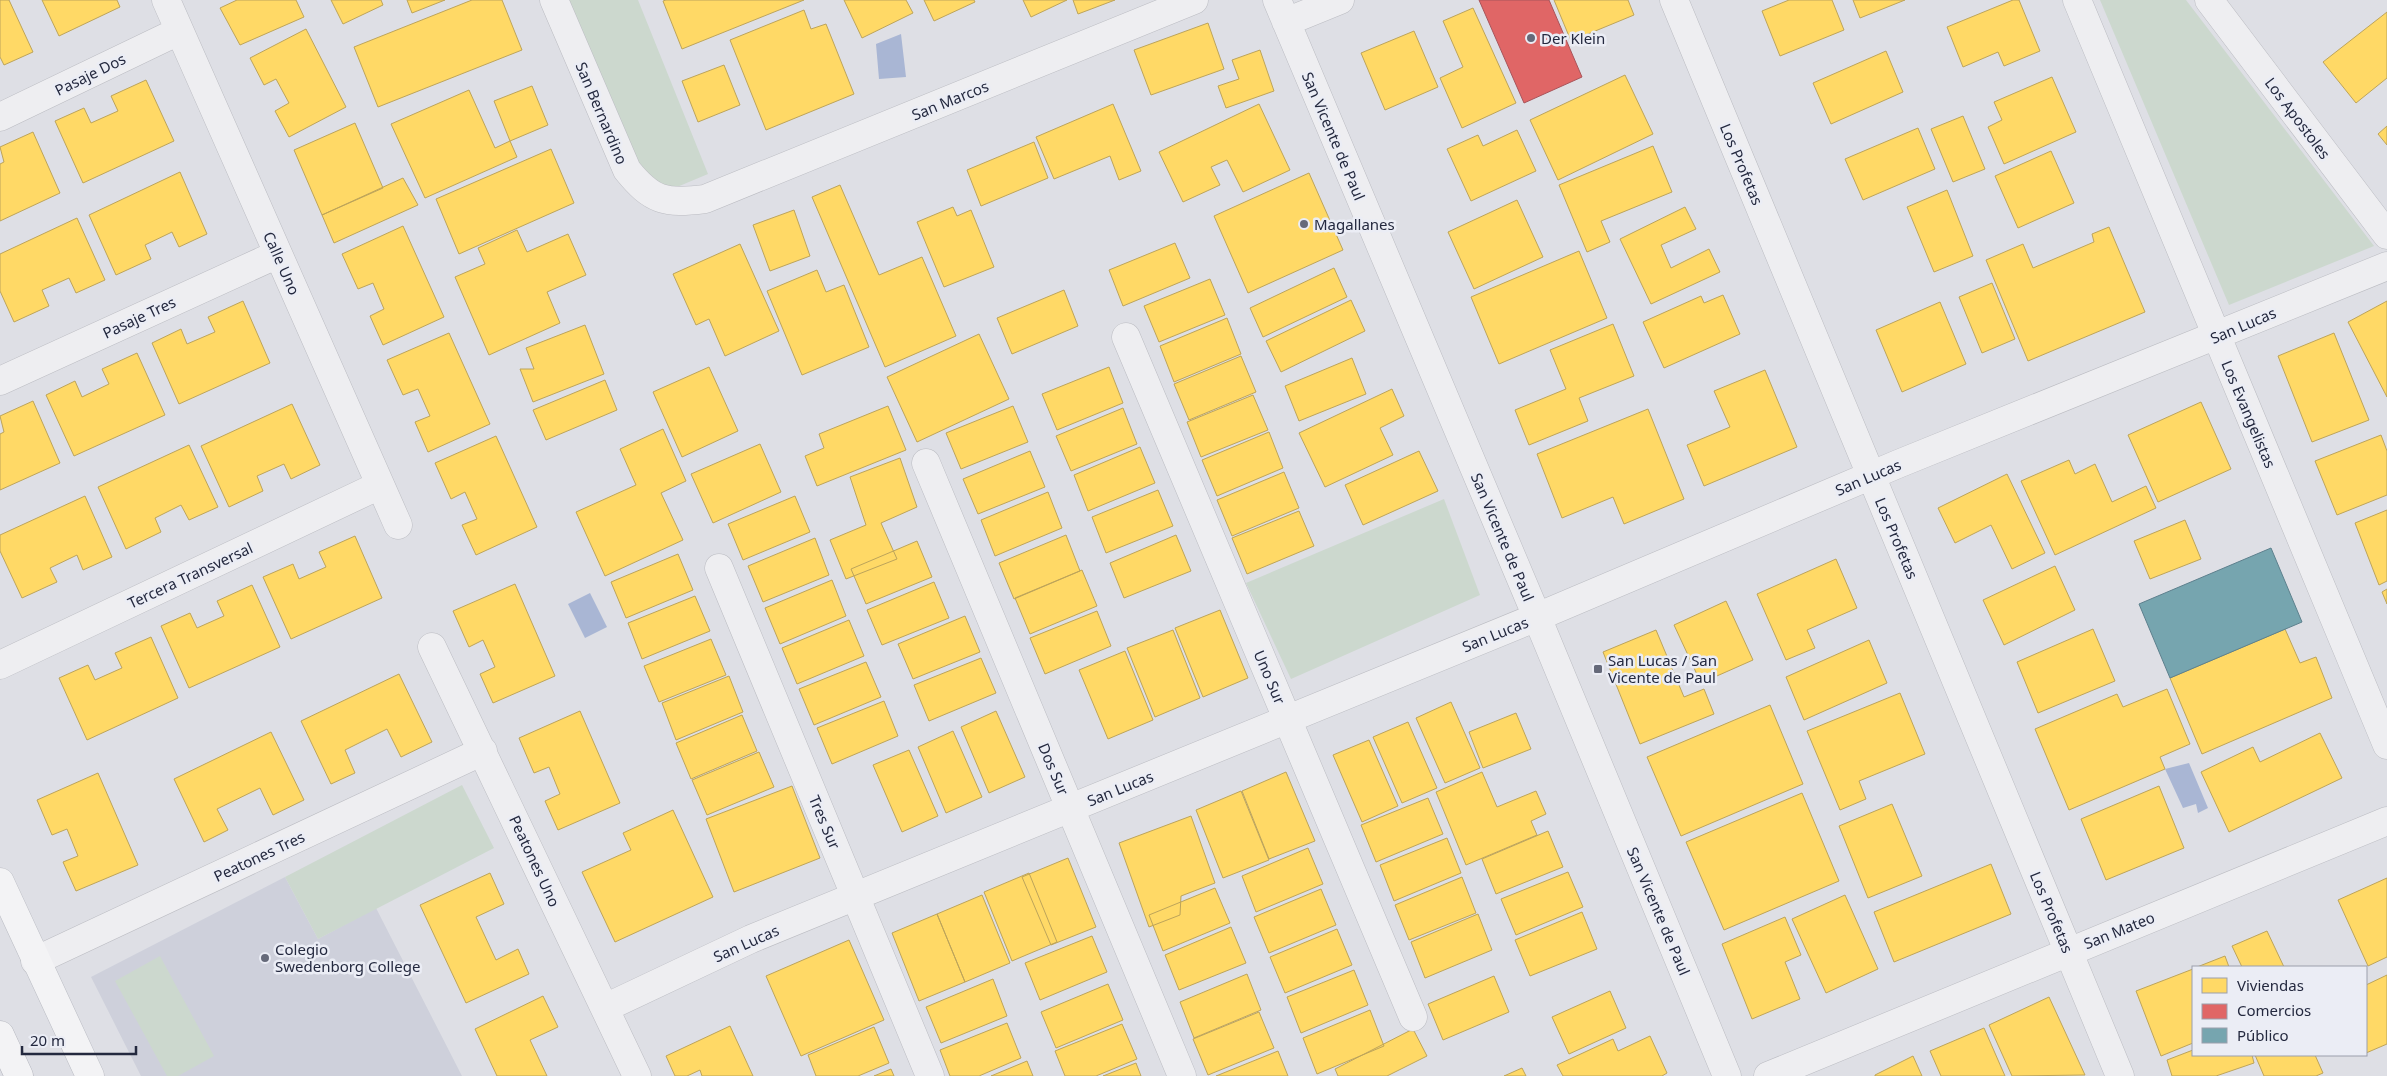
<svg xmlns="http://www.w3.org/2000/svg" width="2387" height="1076" font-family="'Noto Sans',sans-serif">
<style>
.built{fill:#ced0db}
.green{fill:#ccd8ce}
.water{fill:#a9b6d4}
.homes{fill:#ffd966;stroke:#bda45a}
.shops{fill:#e06666;stroke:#a8545a}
.public{fill:#76a5af;stroke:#5d808d}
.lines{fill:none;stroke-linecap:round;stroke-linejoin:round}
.minor-casing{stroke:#bbbcc2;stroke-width:29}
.major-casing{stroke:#babcc3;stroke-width:29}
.highway-casing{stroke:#b0b2ba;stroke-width:29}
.minor{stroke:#eeeef1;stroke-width:28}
.major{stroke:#f3f3f5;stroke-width:28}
.highway{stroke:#f3f3f5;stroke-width:28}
.poi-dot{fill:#656979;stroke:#ebedf5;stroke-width:2}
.labels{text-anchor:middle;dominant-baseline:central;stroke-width:5;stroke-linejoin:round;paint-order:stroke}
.poi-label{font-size:15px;fill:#24293f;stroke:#ebedf5;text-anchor:start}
.street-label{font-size:15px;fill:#24293f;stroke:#ebedf5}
</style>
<rect width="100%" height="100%" fill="#dedfe5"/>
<!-- built -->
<path class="built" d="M285,877L318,939L376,908L462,1076H141L91,977Z"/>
<!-- green -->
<path class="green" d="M563,0H638L708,174L677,187L648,184Z
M2100,0H2186L2374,246L2229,305Z
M1444,499L1480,595L1291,679L1246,583Z
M462,785L494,848L318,939L285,877Z
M160,956L214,1056L178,1076H167L115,981Z"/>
<!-- water -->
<path class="water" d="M901,34L906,77L879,79L876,44Z
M590,593L607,627L585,638L568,604Z
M2189,763L2208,808L2198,813L2196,804L2183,808L2165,769Z"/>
<!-- homes -->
<path class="homes" d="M0,0H9L33,52L4,65L0,57Z
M42,0H117L120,7L59,36Z
M237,0H296L304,17L240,45L220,8Z
M331,0H381L383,5L343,24Z
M407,0H445L412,13Z
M472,0H502L522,50L378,107L354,47Z
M666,0H804L682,49L663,1Z
M844,0H906L913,13L862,38Z
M924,0H974L975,2L934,21Z
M1023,0H1067L1031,17Z
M1073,0H1115L1078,14Z
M1554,0H1628L1634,15L1571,41Z
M1789,0H1832L1844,30L1780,56L1762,11Z
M1853,0H1905L1860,18Z
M2013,0H2019L2040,51L2004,66L1998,52L1963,67L1947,27Z
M1473,8L1516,103L1462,128L1440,78L1463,67L1443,21Z
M804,10L811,29L826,24L854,94L766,130L730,40Z
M2387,12V78L2356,103L2323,62Z
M1208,23L1224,69L1151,95L1134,50Z
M306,29L346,107L289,137L275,111L289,103L276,79L264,85L250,58Z
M1414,31L1438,87L1385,110L1361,53Z
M1260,50L1274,91L1226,108L1218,86L1239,79L1232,60Z
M1886,51L1903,92L1831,124L1813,83Z
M724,65L740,105L698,122L682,81Z
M1625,75L1653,134L1558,180L1530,120Z
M2052,77L2076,132L2004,164L1988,127L2002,120L1994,102Z
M146,80L174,141L83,183L55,121L84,108L91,123L118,111L111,96Z
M532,86L548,125L510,141L494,101Z
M469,90L495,148L510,141L517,157L425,198L391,124Z
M1113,104L1141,171L1119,180L1110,156L1054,179L1036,137Z
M1259,104L1290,170L1243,192L1227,160L1211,167L1220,185L1183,202L1159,152Z
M1963,116L1985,169L1953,182L1931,129Z
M355,123L383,188L322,215L294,150Z
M2387,126V145L2378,134Z
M1918,128L1935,169L1863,200L1845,159Z
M1517,130L1536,171L1471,201L1447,149L1478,135L1483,146Z
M33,132L60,193L0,221V164L4,162L0,147Z
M1034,142L1048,178L981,206L967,170Z
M1653,146L1672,192L1601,221L1610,242L1587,252L1559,185Z
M551,149L574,203L459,254L436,199Z
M2051,151L2074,203L2018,228L1995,176Z
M180,172L207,234L179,247L172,232L145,245L151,259L116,275L89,215Z
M1309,173L1343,250L1248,293L1214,216Z
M403,178L418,205L334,243L322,215Z
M840,185L879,275L922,257L956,336L885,367L812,197Z
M1947,190L1973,256L1934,272L1907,207Z
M1517,200L1543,257L1474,289L1448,232Z
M953,207L957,216L971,210L994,267L944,287L917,222Z
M1685,207L1696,229L1661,245L1671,268L1709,249L1720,272L1651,304L1620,239Z
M794,210L810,256L770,271L753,225Z
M77,218L105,280L76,293L69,278L42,290L49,306L14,322L0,291V254Z
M403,226L444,317L383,345L370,316L384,309L373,283L358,289L342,254Z
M2109,227L2145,312L2028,361L1986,260L2023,244L2033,268L2094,242L2092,234Z
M517,230L527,252L568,234L586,275L547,292L560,323L489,355L455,277L485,264L478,248Z
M1175,243L1190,278L1123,306L1109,270Z
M740,244L779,331L725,356L709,319L696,325L673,274Z
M1579,251L1607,318L1499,364L1471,297Z
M1334,268L1347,297L1263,337L1250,308Z
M817,270L826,292L844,285L869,347L802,375L767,291Z
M1210,279L1225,315L1159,342L1144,306Z
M1992,283L2015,339L1982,353L1959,297Z
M1064,290L1078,326L1012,354L997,318Z
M1723,295L1740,334L1664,368L1643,322L1701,296L1704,303Z
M1351,300L1365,331L1281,372L1266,341Z
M243,301L270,363L179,404L152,343L181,329L187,344L215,332L208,317Z
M2387,301V397L2348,322Z
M1940,302L1966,364L1902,392L1876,330Z
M1227,318L1241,354L1174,382L1160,346Z
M1613,324L1634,376L1579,398L1588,421L1529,445L1515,410L1566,389L1550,350Z
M585,325L604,374L533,402L520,369H534L526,348Z
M449,333L490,424L428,452L415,422L430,416L418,389L403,395L387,360Z
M2334,333L2369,420L2312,442L2278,356Z
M979,334L1009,399L917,442L887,377Z
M137,353L165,415L74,456L46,395L75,381L82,397L109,384L102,369Z
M1241,356L1256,392L1189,420L1174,384Z
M1352,358L1366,394L1299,421L1285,386Z
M709,367L738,431L682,457L653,392Z
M1109,367L1123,403L1057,430L1042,394Z
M1765,370L1797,447L1704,486L1687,445L1730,427L1714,391Z
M605,380L617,410L546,440L533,410Z
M1392,389L1404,416L1380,428L1393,455L1325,487L1299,433Z
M1253,395L1268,430L1201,457L1187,422Z
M33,401L60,463L0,490V434L4,432L0,416Z
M2201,402L2231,469L2158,502L2128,435Z
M292,404L320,465L291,479L284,464L257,476L263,491L229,507L201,446Z
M888,406L906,450L817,486L805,456L824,448L819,434Z
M1013,406L1028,442L961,469L946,433Z
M1123,408L1137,444L1071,471L1056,436Z
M1648,409L1684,499L1624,524L1613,497L1562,518L1537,454Z
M663,429L686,481L661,493L683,540L605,576L576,512L636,485L620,449Z
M1269,432L1283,468L1217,496L1202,460Z
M2381,435L2387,451V495L2337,515L2315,461Z
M496,436L537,527L476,555L462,525L477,519L465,492L451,499L435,463Z
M760,444L781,492L713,523L691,474Z
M189,445L218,507L189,520L181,505L155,518L161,532L126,549L98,487Z
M1140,447L1155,483L1088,511L1074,475Z
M1030,451L1045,487L978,514L963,479Z
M1419,451L1438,491L1363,525L1345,485Z
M900,458L917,507L881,523L897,559L846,579L830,540L866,525L850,477Z
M2069,460L2075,474L2095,464L2112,502L2146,486L2156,508L2055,555L2021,481Z
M1284,472L1299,508L1232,536L1217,500Z
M2007,474L2045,553L2012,569L1991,525L1955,543L1938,508Z
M1158,490L1173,526L1106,553L1092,517Z
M1048,492L1062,528L995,556L981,520Z
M85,496L112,557L83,570L77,555L50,568L57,582L22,598L0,551V535Z
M795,496L810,532L743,560L728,524Z
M2387,510V581L2379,585L2355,523Z
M1299,511L1314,546L1247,574L1232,538Z
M2185,520L2201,559L2150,579L2134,541Z
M1066,535L1080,571L1014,599L999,563Z
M1176,535L1191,571L1124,598L1110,563Z
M355,536L382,598L291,639L263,577L293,564L299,579L326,567L319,552Z
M815,538L829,575L763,602L748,566Z
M917,541L932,577L866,604L851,569Z
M678,554L693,590L626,618L611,582Z
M1836,559L1857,608L1807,630L1815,648L1786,660L1757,594Z
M2055,566L2075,610L2004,645L1983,600Z
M1082,570L1097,606L1030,634L1015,598Z
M832,580L846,616L780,644L765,608Z
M934,582L949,618L882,645L867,610Z
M515,584L555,676L493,703L480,674L495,667L483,640L469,647L453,611Z
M252,585L280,647L189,688L161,626L190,613L197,628L224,616L217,601Z
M2387,589V604L2382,592Z
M695,596L710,631L642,659L628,623Z
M1726,601L1753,660L1701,683L1674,625Z
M1220,610L1248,678L1203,697L1175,628Z
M1097,611L1111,646L1045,674L1030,638Z
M965,616L980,652L913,679L898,644Z
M849,620L864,656L797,684L782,648Z
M2093,629L2115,681L2038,713L2017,662Z
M2285,629L2300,663L2316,657L2332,698L2202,754L2170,678Z
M1173,630L1200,698L1155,717L1127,648Z
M1656,630L1684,697L1704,689L1714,714L1640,744L1603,652Z
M151,637L178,698L87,740L59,678L88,665L95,680L122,668L115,653Z
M711,639L726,675L659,702L644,666Z
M1869,640L1887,683L1804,720L1786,677Z
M1125,651L1153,720L1108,739L1079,670Z
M981,658L996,693L929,721L914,685Z
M866,662L881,697L814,725L799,689Z
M399,674L432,742L401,757L387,729L345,750L355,773L331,784L301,721Z
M729,676L743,712L676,740L662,703Z
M2167,689L2190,744L2160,757L2165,769L2069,810L2035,729L2117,694L2123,707Z
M1900,693L1925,754L1859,781L1866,799L1840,810L1807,731Z
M884,701L898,736L832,764L817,728Z
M1451,702L1480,768L1445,783L1416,718Z
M1770,705L1803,784L1681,836L1647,757Z
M580,711L620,803L558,830L545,801L560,794L549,767L534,773L519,738Z
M996,711L1025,777L989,793L961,727Z
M1516,713L1531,749L1483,768L1469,732Z
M742,715L757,751L691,779L676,743Z
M1408,722L1437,788L1402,803L1373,737Z
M953,731L982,797L946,813L918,747Z
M271,732L304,800L273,815L260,788L217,809L228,830L204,842L174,779Z
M2320,733L2342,778L2229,832L2201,772L2253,747L2260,762Z
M1369,740L1398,806L1362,822L1333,755Z
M909,750L938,816L902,832L873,765Z
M759,752L774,787L707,815L692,780Z
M1286,772L1315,841L1269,859L1242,791Z
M1482,772L1497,807L1536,791L1546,814L1531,821L1537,835L1466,865L1436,792Z
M98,773L138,865L76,891L63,862L78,856L67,829L52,835L37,800Z
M792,786L820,858L734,892L706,819Z
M2159,786L2184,848L2106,880L2081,819Z
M1241,791L1269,860L1223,878L1196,810Z
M1802,793L1839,881L1724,930L1686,842Z
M1428,798L1443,834L1376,862L1361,825Z
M1892,804L1922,876L1868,898L1839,826Z
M673,810L713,897L615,942L582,872L631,850L623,833Z
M1191,816L1215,883L1181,896L1180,915L1149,927L1119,843Z
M1548,831L1563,867L1496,894L1482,859Z
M1447,838L1461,873L1394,901L1380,865Z
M1308,848L1323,884L1256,912L1242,876Z
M1068,858L1096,927L1051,945L1022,877Z
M1991,864L2011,914L1894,962L1874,912Z
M1568,872L1583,907L1516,935L1501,899Z
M490,873L504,904L476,917L496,960L518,949L529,974L466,1003L420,905Z
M1029,873L1057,942L1012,961L984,892Z
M1462,877L1476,913L1409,940L1395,905Z
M2387,878V957L2368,966L2338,900Z
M1215,888L1230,923L1163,951L1149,915Z
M1321,889L1336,925L1269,953L1254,917Z
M982,895L1010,963L965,982L937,914Z
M1845,895L1878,969L1826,993L1792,919Z
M1582,912L1597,949L1530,976L1515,940Z
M937,914L965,982L919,1001L892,933Z
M1478,914L1492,950L1425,978L1411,942Z
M1785,917L1801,955L1785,962L1800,999L1752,1019L1722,944Z
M1231,927L1246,963L1179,990L1165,955Z
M1337,929L1352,965L1285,993L1270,957Z
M2267,931L2284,967H2242L2232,946Z
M1092,936L1107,972L1040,1000L1025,963Z
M849,940L884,1020L801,1056L766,976Z
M2225,956L2229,967H2197Z
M2193,969V1043L2161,1056L2136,991Z
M1354,970L1368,1005L1301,1033L1287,997Z
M1247,974L1261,1010L1194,1038L1180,1002Z
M2387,975V1044L2366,1053V985Z
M1494,976L1509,1012L1443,1040L1428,1004Z
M993,979L1007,1016L941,1043L926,1007Z
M1108,984L1123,1020L1056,1048L1041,1012Z
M1610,991L1626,1028L1569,1054L1552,1017Z
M543,996L558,1027L530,1040L547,1076H497L475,1029Z
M2049,997L2085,1075L2012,1076L1989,1025Z
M1370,1010L1384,1046L1317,1074L1303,1038Z
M1259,1012L1274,1048L1208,1075L1193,1039Z
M1007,1023L1021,1058L979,1076H950L940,1050Z
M1122,1024L1137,1059L1096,1076H1065L1055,1051Z
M730,1026L753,1076H702L700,1070L687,1076H675L666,1056Z
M874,1027L889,1063L858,1076H816L808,1055Z
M1984,1028L2005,1076H1941L1930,1051Z
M1413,1029L1427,1056L1387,1076H1338L1335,1069Z
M1650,1036L1667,1073L1662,1076H1563L1557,1065L1613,1039L1618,1051Z
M2193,1050V1055H2252L2254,1063L2216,1076H2172L2167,1060Z
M1278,1051L1288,1076H1216Z
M2255,1055H2315L2323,1073L2316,1076H2264Z
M1913,1056L1922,1076H1875V1075Z
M1027,1061L1033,1076H991Z
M1136,1063L1141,1076H1103Z
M1522,1068L1526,1076H1504Z
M891,1069L894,1076H874Z"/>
<!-- shops -->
<path class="shops" d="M1479,0H1549L1582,77L1524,103Z"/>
<!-- public -->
<path class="public" d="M2271,548L2302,622L2170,678L2139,604Z"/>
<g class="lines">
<!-- minor casing -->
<g class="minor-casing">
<path id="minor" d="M166,0L398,525
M554,0L627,170C652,201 665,204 705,199L1194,0
M1277,0L1537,617L1727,1076
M1674,0L2120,1076
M2077,0L2387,745
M2209,0L2387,235
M1286,22L1340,0
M0,117L179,31
M1126,337L1413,1017
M0,381L278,254
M926,463L1182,1076
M719,568L930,1076
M432,647L637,1076
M0,665L380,485
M35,961L483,751
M605,1008L751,939L1537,617L1898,464L2387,266
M1768,1076L2387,821"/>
</g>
<!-- major casing -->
<g class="major-casing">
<path id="major" d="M0,882L90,1076"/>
</g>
<!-- highway casing -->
<g class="highway-casing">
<path id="highway" d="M0,1035L19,1076"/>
</g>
<!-- minor -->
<use href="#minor" class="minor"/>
<!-- major -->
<use href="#major" class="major"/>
<!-- highway -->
<use href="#highway" class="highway"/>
</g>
<!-- markers -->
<g class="poi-dot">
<circle cx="1531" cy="38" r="5"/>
<circle cx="1304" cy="224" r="5"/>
<rect x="1593" y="664" width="10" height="10" rx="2.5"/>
<circle cx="265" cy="958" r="5"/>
</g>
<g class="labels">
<!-- poi labels -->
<g class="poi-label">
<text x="1541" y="38">Der Klein</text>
<text x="1314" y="224">Magallanes</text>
<text x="1608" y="660">San Lucas / San<tspan x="1608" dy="17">Vicente de Paul</tspan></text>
<text x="275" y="949">Colegio<tspan x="275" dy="17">Swedenborg College</tspan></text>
</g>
<!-- street labels -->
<g class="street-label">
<text transform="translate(90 74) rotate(-26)">Pasaje Dos</text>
<text transform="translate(950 100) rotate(-22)">San Marcos</text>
<text transform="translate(602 113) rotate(67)">San Bernardino</text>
<text transform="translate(2298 118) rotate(53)">Los Apostoles</text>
<text transform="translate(1334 136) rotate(67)">San Vicente de Paul</text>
<text transform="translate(1742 164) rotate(67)">Los Profetas</text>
<text transform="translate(282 263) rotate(66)">Calle Uno</text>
<text transform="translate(139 317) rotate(-25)">Pasaje Tres</text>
<text transform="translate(2243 325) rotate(-23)">San Lucas</text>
<text transform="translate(2249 414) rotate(67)">Los Evangelistas</text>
<text transform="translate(1868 477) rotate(-23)">San Lucas</text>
<text transform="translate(1503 537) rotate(67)">San Vicente de Paul</text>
<text transform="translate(1897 538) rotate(67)">Los Profetas</text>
<text transform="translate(190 575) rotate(-25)">Tercera Transversal</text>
<text transform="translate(1495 634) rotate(-22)">San Lucas</text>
<text transform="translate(1270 677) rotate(67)">Uno Sur</text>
<text transform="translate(1054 769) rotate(67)">Dos Sur</text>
<text transform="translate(1120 788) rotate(-22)">San Lucas</text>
<text transform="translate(825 822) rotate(67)">Tres Sur</text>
<text transform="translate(259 856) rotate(-25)">Peatones Tres</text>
<text transform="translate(535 861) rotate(65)">Peatones Uno</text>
<text transform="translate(1659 911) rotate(67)">San Vicente de Paul</text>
<text transform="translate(2052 912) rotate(67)">Los Profetas</text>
<text transform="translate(2119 930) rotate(-22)">San Mateo</text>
<text transform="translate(746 943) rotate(-24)">San Lucas</text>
</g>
</g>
<!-- legend -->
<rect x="2192" y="966" width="175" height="90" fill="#ebedf5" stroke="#9b9fac"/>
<rect x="2202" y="978" width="25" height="15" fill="#ffd966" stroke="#9b9fac"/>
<text x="2237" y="991" font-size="15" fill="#24293f">Viviendas</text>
<rect x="2202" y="1004" width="25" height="15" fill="#e06666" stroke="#9b9fac"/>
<text x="2237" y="1016" font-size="15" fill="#24293f">Comercios</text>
<rect x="2202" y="1028" width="25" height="15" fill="#76a5af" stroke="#9b9fac"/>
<text x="2237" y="1041" font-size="15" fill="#24293f">Público</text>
<!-- scale -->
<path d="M22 1046v8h114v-8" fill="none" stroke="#24293f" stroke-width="2.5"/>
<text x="30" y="1046" font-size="15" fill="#24293f" stroke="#ebedf5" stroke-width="4" paint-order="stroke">20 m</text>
</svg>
